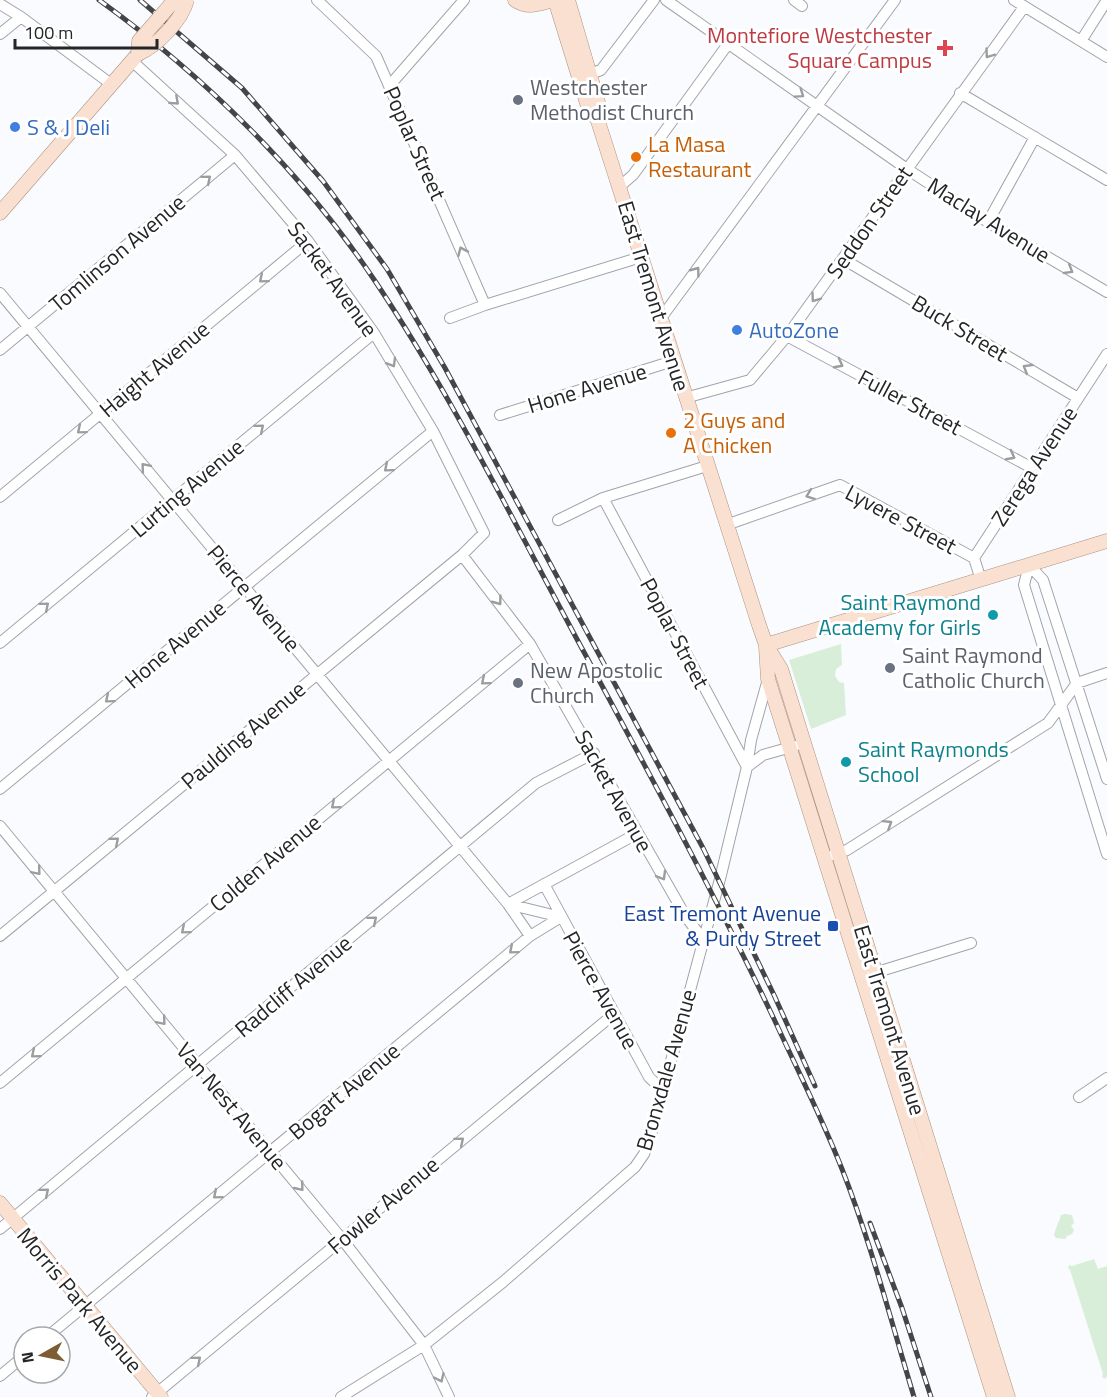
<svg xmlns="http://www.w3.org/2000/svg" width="1107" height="1397" font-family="'Titillium Web',sans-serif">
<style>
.green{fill:#d8eed8}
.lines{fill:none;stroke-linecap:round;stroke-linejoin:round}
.minor-casing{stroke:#a0a4aa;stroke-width:12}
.major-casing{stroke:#ac9281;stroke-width:15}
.minor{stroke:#fff;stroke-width:10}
.major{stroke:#f9e0d0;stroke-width:14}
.rail-casing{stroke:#434547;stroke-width:5}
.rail{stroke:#fff;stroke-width:3;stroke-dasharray:9;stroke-linecap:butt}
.major-bridge-casing{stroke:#ac9281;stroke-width:15;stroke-linecap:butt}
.major-bridge{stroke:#f9e0d0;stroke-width:14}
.oneway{stroke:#9c9d9e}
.health-dot{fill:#e0444e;stroke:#fff;stroke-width:2}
.worship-dot{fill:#6b7280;stroke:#fff;stroke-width:2}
.shop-dot{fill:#3f7fe0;stroke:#fff;stroke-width:2}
.food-dot{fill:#e8710a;stroke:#fff;stroke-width:2}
.culture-dot{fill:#0f9aa8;stroke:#fff;stroke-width:2}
.transit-dot{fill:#1a4fb4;stroke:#fff;stroke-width:2}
.labels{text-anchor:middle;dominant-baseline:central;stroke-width:6;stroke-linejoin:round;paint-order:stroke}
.health-label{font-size:22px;fill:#be3a42;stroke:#fff;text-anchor:end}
.worship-label{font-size:22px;fill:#5b616d;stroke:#fff;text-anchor:start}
.shop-label{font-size:22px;fill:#366cbe;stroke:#fff;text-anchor:start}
.street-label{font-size:22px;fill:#232527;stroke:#fff}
.food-label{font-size:22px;fill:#c56008;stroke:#fff;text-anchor:start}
.culture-label{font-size:22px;fill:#0d838f;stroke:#fff;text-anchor:end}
.transit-label{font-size:22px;fill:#164399;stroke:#fff;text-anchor:end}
</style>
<rect width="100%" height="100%" fill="#f9fbff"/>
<!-- green -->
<path class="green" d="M841,644L842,665L836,669L835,676L839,682L844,683L846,715L811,729L789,660Z
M1065,1214L1072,1215L1074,1223L1071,1226L1074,1230L1072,1234L1067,1236L1065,1239L1056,1238L1054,1235C1056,1227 1059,1222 1061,1215Z
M1094,1259L1098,1269L1107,1266V1376L1105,1379L1102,1377L1103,1374L1070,1270L1068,1268L1069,1265L1072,1266Z"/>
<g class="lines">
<!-- minor casing -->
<g class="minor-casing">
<path id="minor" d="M317,0L376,56L485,305
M666,0L907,169L988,222L1107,292
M794,0L802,6
M1014,0L1107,57
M0,4L21,17L111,84
M0,34L21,17
M1081,41L1107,0
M582,77L601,70L654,0
M390,85L464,0
M960,93L1107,180
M619,187L633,175L728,44
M988,222L1035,137
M843,259L1078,398
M0,293L508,904L530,936
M450,318L485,305L641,257
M661,318L895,0
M787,336L1032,468
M0,350L235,155
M685,398L750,380L787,336L1024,7
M500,415L673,361
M0,497L308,241
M603,498L747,767
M558,520L603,498L707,466
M726,525L840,485L974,558
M462,555L530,644L686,917L703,939
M974,558L1107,354
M974,558L981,580
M0,643L374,333
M747,767L763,755L795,746
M1107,779L1043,580L1029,565L1024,585L1107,854
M0,789L433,431
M0,826L342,1239L424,1345L449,1397
M833,855L847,850L1048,723L1077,683L1107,673
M544,884L649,1077L663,1091
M508,904L638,833
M508,904L561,917
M0,936L462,555L484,533L433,431L374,333L308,241L235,155L132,61
M871,974L971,943
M0,1083L530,644
M1079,1097L1107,1078
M0,1229L536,783L594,753
M47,1337L530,936L561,917
M0,1376L24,1356
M152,1397L614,1014
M341,1397L424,1345L503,1282L635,1167L644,1154L650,1139L720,879L747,767L751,740L768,679"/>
</g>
<!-- major casing -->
<g class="major-casing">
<path id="major" d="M515,0C528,9 539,4 553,0
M555,0L590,113L597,118L759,625L766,645L781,669L1008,1397
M568,0L600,109L597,118
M0,213L138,54
M766,645L1107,541
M766,647L768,679L994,1397
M0,1203L161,1397"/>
</g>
<!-- minor -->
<use href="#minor" class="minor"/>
<!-- major -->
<use href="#major" class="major"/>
<!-- rail casing -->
<g class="rail-casing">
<path id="rail" d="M99,0C204,76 303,173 375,281C454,399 517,529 585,654C650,775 715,895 774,1019C797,1069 822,1118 842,1169C871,1243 891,1321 914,1397
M140,0L242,88L323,181L387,269L445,368L703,848L774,995L815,1086
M870,1223L902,1308L931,1397"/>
</g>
<!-- rail -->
<use href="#rail" class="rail"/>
<!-- major-bridge casing -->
<g class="major-bridge-casing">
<path id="major-bridge" d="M138,54C157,46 182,20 187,0
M138,54L139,41L172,3L180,0"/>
</g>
<!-- major-bridge -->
<use href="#major-bridge" class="major-bridge"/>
</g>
<!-- one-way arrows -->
<defs><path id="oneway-chevron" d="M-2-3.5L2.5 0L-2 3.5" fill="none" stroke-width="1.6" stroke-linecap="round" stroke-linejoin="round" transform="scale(1.5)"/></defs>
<g class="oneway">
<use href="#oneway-chevron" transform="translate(989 54) rotate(126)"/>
<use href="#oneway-chevron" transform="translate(800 94) rotate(35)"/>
<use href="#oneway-chevron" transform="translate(175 101) rotate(42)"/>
<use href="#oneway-chevron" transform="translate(207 179) rotate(-40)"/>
<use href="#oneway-chevron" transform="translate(462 251) rotate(-114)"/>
<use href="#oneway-chevron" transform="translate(1069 270) rotate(31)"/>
<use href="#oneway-chevron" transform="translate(696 271) rotate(-53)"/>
<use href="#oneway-chevron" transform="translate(263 279) rotate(140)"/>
<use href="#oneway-chevron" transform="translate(815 298) rotate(126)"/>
<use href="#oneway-chevron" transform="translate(392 363) rotate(59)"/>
<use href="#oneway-chevron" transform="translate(839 364) rotate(28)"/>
<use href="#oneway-chevron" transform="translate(1027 368) rotate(-149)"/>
<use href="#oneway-chevron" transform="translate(260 428) rotate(-40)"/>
<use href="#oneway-chevron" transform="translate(81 430) rotate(140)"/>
<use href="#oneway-chevron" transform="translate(1011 456) rotate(28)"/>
<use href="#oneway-chevron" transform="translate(145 467) rotate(-130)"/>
<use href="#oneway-chevron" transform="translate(388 468) rotate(140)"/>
<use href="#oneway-chevron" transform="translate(810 495) rotate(160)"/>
<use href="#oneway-chevron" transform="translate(498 601) rotate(53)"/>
<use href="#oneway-chevron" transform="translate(45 606) rotate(-40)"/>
<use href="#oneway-chevron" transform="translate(485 681) rotate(140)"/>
<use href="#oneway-chevron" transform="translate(109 699) rotate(140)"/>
<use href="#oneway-chevron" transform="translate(335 805) rotate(140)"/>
<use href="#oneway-chevron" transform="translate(888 824) rotate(-32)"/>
<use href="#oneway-chevron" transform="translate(115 841) rotate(-40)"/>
<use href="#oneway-chevron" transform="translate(37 871) rotate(50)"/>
<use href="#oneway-chevron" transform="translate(662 876) rotate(60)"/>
<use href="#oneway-chevron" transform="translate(373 920) rotate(-40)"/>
<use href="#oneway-chevron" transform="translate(185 930) rotate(140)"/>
<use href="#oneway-chevron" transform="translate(513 950) rotate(140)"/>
<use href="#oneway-chevron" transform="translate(162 1021) rotate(50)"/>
<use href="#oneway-chevron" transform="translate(35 1054) rotate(140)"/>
<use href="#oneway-chevron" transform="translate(460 1141) rotate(-40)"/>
<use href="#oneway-chevron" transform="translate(300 1187) rotate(51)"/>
<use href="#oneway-chevron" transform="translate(45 1192) rotate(-40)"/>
<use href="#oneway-chevron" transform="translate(217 1195) rotate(140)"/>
<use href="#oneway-chevron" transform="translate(197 1360) rotate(-40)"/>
<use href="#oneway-chevron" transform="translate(440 1378) rotate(65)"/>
</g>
<!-- markers -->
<path class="health-dot" d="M942 39h6v6h6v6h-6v6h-6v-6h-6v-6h6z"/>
<g class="worship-dot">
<circle cx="518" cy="100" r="6"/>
<circle cx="890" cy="668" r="6"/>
<circle cx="518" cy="683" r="6"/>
</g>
<g class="shop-dot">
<circle cx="15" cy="127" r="6"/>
<circle cx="737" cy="330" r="6"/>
</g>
<g class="food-dot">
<circle cx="636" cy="157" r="6"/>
<circle cx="671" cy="433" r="6"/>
</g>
<g class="culture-dot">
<circle cx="993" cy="615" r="6"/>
<circle cx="846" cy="762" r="6"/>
</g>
<rect class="transit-dot" x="827" y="920" width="12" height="12" rx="3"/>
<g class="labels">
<!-- health labels -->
<g class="health-label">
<text x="932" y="35">Montefiore Westchester<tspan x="932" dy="25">Square Campus</tspan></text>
</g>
<!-- worship labels -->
<g class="worship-label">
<text x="530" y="87">Westchester<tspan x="530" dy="25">Methodist Church</tspan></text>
<text x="902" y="655">Saint Raymond<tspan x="902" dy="25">Catholic Church</tspan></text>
<text x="530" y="670">New Apostolic<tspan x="530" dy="25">Church</tspan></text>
</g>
<!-- shop labels -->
<g class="shop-label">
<text x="27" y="127">S &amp; J Deli</text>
<text x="749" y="330">AutoZone</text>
</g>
<!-- street labels -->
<g class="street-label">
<text transform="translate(415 143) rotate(66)">Poplar Street</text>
<text transform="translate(989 220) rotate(32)">Maclay Avenue</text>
<text transform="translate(869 222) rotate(-55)">Seddon Street</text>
<text transform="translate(117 253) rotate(-40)">Tomlinson Avenue</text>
<text transform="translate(333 279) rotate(54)">Sacket Avenue</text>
<text transform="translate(654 296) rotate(73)">East Tremont Avenue</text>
<text transform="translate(960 328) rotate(31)">Buck Street</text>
<text transform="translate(154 369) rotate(-40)">Haight Avenue</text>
<text transform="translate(587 388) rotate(-17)">Hone Avenue</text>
<text transform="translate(910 402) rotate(28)">Fuller Street</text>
<text transform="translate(1034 466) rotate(-57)">Zerega Avenue</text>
<text transform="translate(187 488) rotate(-40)">Lurting Avenue</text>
<text transform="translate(901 519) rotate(28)">Lyvere Street</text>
<text transform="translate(254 598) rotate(50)">Pierce Avenue</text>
<text transform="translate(675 633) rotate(62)">Poplar Street</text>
<text transform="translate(175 644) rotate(-40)">Hone Avenue</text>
<text transform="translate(243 735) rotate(-40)">Paulding Avenue</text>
<text transform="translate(614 791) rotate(61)">Sacket Avenue</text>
<text transform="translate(265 863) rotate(-40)">Colden Avenue</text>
<text transform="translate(293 986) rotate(-40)">Radcliff Avenue</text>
<text transform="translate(601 990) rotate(61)">Pierce Avenue</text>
<text transform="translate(890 1020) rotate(73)">East Tremont Avenue</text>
<text transform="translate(666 1070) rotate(-74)">Bronxdale Avenue</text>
<text transform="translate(344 1091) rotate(-40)">Bogart Avenue</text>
<text transform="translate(232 1106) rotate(50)">Van Nest Avenue</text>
<text transform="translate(383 1205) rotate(-40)">Fowler Avenue</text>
<text transform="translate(80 1300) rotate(50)">Morris Park Avenue</text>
</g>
<!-- food labels -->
<g class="food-label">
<text x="648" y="144">La Masa<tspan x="648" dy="25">Restaurant</tspan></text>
<text x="683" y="420">2 Guys and<tspan x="683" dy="25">A Chicken</tspan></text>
</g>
<!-- culture labels -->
<g class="culture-label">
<text x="981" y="602">Saint Raymond<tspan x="981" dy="25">Academy for Girls</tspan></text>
<text x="858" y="749" text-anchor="start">Saint Raymonds<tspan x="858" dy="25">School</tspan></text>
</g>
<!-- transit labels -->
<g class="transit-label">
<text x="821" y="913">East Tremont Avenue<tspan x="821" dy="25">&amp; Purdy Street</tspan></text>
</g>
</g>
<!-- north arrow -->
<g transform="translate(42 1355) rotate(261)"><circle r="28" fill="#ffffff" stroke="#a7a8a9" stroke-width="1.5"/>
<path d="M0-4.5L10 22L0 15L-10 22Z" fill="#7d5d33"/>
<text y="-9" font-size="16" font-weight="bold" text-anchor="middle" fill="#232527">N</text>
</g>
<!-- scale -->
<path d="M15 39v9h142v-9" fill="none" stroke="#232527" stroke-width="3"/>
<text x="24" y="39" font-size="18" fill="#232527" stroke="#ffffff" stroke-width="4.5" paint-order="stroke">100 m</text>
</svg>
